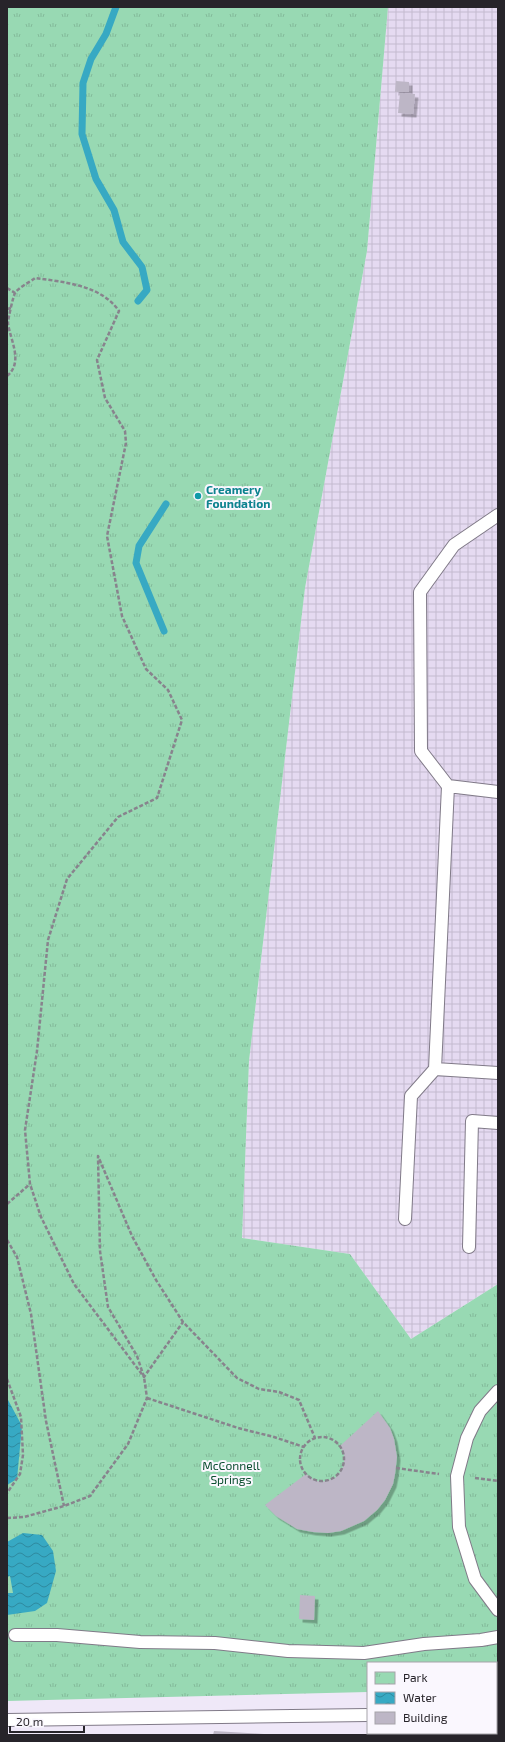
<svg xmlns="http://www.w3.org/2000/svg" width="505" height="1742" font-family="'Exo 2',sans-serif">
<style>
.industrial{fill:url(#industrial-grid)}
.park{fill:url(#park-tufts)}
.water{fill:url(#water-waves)}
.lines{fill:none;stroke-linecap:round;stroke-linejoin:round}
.stream{stroke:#37a9c3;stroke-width:7}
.building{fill:#bdb6c6;filter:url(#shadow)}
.service-casing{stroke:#807a88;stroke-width:14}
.path{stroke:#88838d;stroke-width:2.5;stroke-dasharray:4 2;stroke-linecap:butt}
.service{stroke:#fff;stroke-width:12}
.culture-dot{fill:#0f9aa8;stroke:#faf7fe;stroke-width:1.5}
.labels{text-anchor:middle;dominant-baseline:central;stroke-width:4;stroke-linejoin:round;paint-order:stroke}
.culture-label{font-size:12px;font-weight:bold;fill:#0d838f;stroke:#faf7fe;text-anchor:start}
.park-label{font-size:12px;fill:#0c4f31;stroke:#faf7fe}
</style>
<defs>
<pattern id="industrial-grid" width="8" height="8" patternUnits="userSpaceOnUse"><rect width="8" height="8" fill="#e5daf1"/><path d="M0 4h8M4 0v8" fill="none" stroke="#c4bbcf"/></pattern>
<pattern id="park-tufts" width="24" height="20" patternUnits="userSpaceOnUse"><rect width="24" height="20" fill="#98d9b3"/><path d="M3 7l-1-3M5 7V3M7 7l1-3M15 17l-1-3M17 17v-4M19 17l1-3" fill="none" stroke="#83ba9a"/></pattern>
<pattern id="water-waves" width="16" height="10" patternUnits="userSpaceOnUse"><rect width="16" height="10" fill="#37a9c3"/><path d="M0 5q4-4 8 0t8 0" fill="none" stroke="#2e899f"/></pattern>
<filter id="shadow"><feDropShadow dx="3.5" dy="3.5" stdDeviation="0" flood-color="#0004"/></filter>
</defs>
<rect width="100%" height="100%" fill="#efe8f8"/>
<!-- industrial -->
<path class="industrial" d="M388,7H498V1284L411,1339L350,1254L242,1238L249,1061L305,588L367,251Z"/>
<!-- park -->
<path class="park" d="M7,7H388L367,251L305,588L249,1061L242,1238L350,1254L411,1339L498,1284V1689H496V1663H368V1692L7,1701Z"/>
<!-- water -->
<path class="water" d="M7,1398L22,1426L17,1479L7,1485Z
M23,1533L42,1535L53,1551L56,1571L47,1603L35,1611L7,1615V1593H13L10,1576L7,1577V1542Z"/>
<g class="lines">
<!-- stream -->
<path class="stream" d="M116,7L106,34L91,59L83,83L82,134L96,179L114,210L123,242L142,267L147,290L138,301
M164,631L136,563L139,546L166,504"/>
</g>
<!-- building -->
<path class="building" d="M396,81L409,82V92H395Z
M400,93L415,94L413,114L398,113Z
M378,1411L390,1428L394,1439L397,1457L395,1474L393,1484L385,1500L377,1510L364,1521L341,1531L328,1533L313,1532L297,1529L276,1516L265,1505L306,1474L314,1480L321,1482L329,1480L335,1478L339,1474L344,1465V1455L340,1446Z
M300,1595L315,1596L314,1620L299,1619Z
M214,1731L264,1734V1735H213Z"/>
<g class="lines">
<!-- service casing -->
<g class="service-casing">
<path id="service" d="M448,786L421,751L420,592L454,545L498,515
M498,792L448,786L435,1069L498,1073
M405,1219L411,1096L435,1069
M469,1247L472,1121L498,1123
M498,1391L480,1411L467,1438L457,1476L459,1527L475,1579L498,1610
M15,1635H57L140,1642L215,1643L288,1651L364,1653L424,1644L481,1640L498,1637
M496,1717L498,1718
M7,1720L368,1715"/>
</g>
<!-- path -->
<path class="path" d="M7,288L15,293
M7,309L11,308
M7,376C24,362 10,340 8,323C8,319 13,297 15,293C19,287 30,282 35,278C64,282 101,285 119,311L97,360L105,398L125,431L126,443L107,536L122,616L146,669L168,690L182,720L157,798L118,817L67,879L48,940L37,1051L25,1130L30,1184L41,1217L74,1284L144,1377L183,1322
M7,1204L30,1184
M7,1240L17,1257L31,1314L46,1421L64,1506
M7,1379L21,1417L23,1455L20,1474L7,1493
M147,1398L238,1428L274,1437L304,1447
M300 1459a22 22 0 1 1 44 0a22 22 0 1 1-44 0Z
M396,1468L439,1474
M475,1478L498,1481
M7,1518L24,1517L64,1506L90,1496L128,1444L147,1398L144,1377L137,1356L108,1307L100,1251L98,1156L132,1236L156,1280L183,1322L237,1378L259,1389L279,1392L299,1400L315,1438"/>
<!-- service -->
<use href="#service" class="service"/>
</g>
<!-- markers -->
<circle class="culture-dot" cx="198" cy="496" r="4"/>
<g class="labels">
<!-- culture labels -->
<g class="culture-label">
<text x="206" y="489">Creamery<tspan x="206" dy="14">Foundation</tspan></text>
</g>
<!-- park labels -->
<g class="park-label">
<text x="231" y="1465">McConnell<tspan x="231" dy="14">Springs</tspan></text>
</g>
</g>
<!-- border -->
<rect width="505" height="1742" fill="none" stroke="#27242a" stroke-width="16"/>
<!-- legend -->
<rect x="367" y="1662" width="130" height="72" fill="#faf7fe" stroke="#a6a3a9"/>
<rect x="375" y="1672" width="20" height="12" fill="url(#park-tufts)" stroke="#a6a3a9"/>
<text x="403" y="1682" font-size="12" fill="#27242a">Park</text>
<rect x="375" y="1692" width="20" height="12" fill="url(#water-waves)" stroke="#a6a3a9"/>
<text x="403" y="1702" font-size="12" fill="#27242a">Water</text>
<rect x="375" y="1712" width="20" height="12" fill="#bdb6c6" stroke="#a6a3a9"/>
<text x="403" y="1722" font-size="12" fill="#27242a">Building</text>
<!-- scale -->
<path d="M10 1726v6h74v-6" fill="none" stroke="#27242a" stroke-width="2"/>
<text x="16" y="1726" font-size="12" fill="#27242a" stroke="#faf7fe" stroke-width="3" paint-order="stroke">20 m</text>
</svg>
